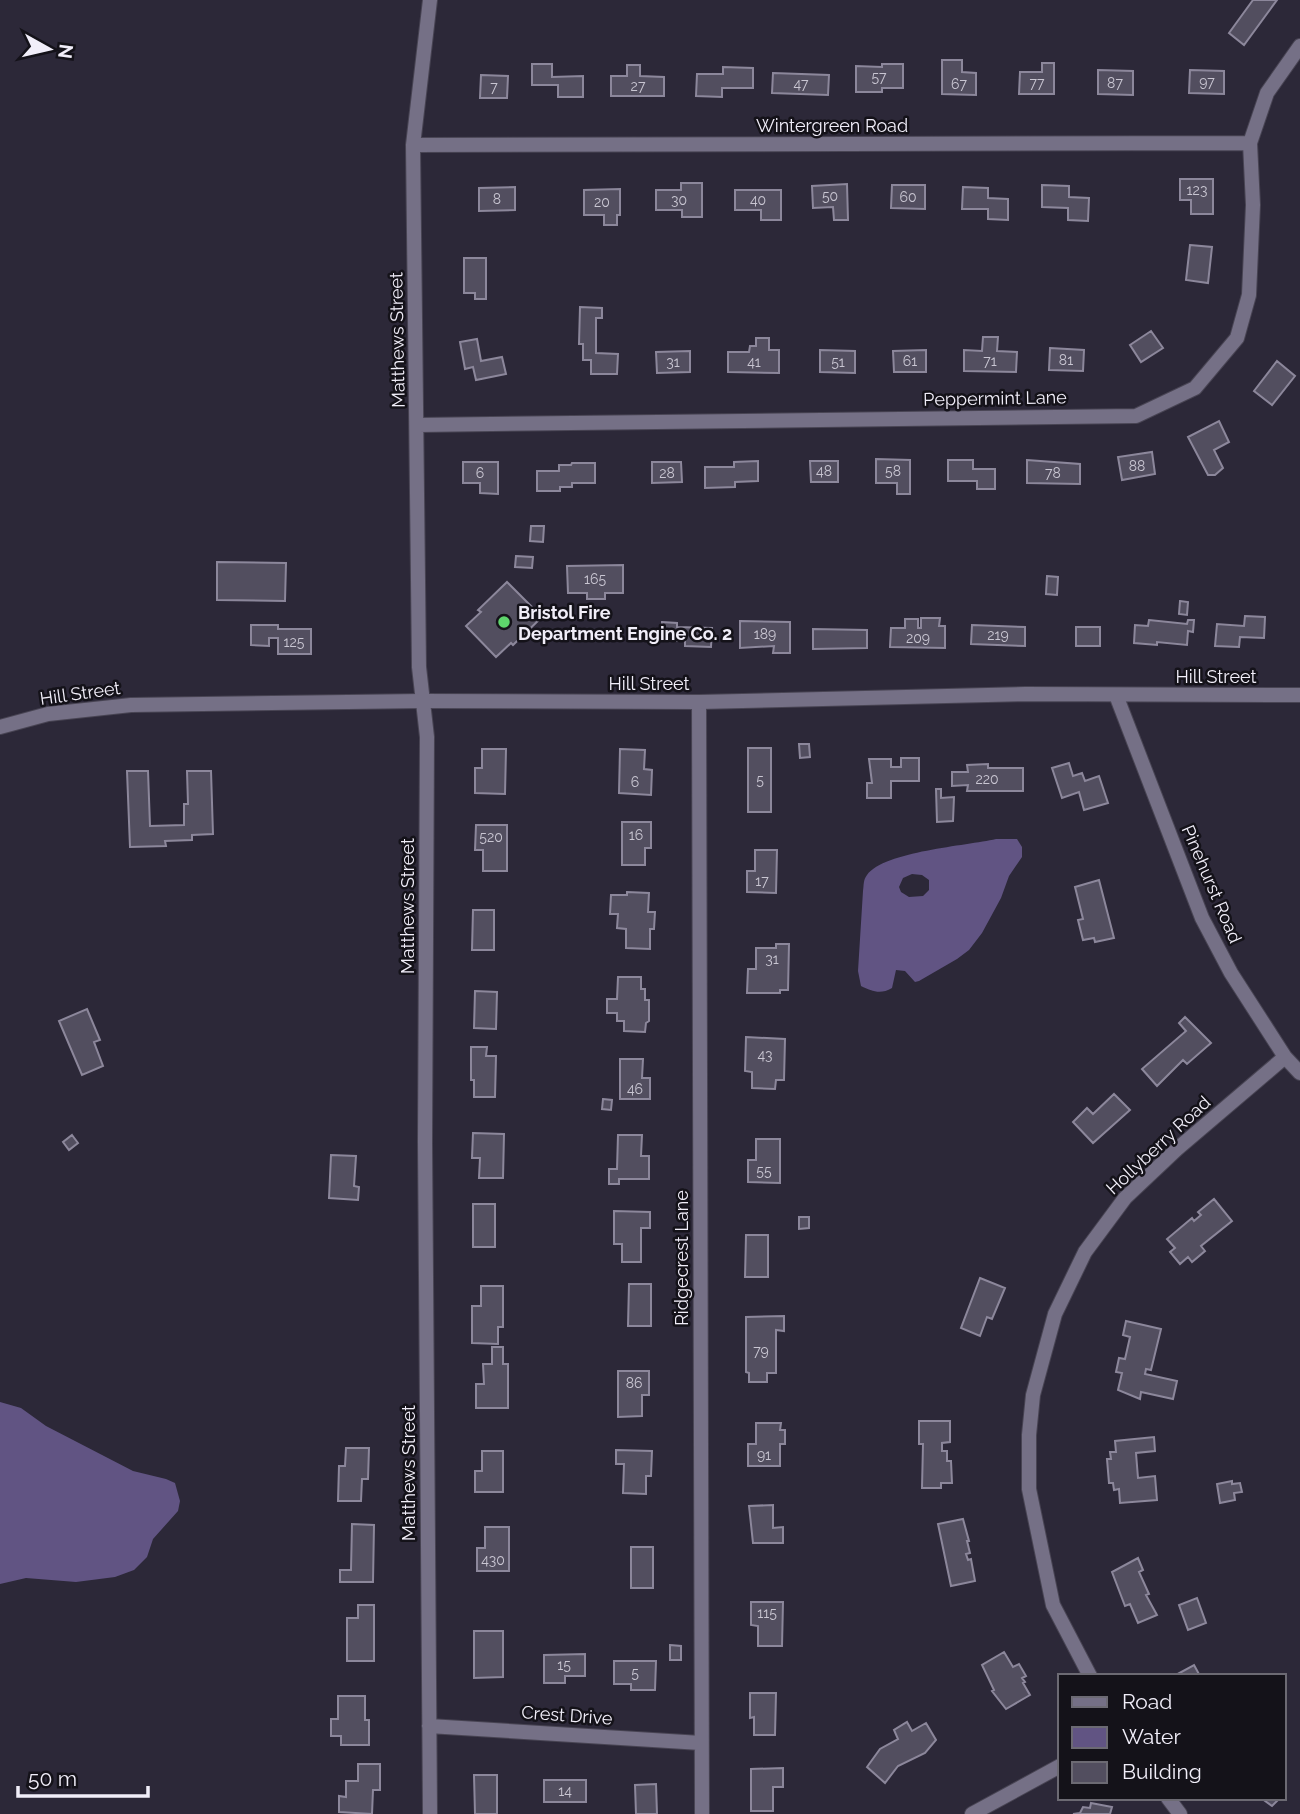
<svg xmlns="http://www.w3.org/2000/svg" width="1300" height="1814" font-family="Raleway,sans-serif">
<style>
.water{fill:#615483;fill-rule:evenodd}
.building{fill:#524e5f;stroke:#8c879b;stroke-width:2}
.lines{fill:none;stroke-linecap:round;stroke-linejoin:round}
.minor-casing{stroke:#484453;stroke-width:16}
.tertiary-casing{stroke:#484453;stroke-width:16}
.minor{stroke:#757086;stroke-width:14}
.tertiary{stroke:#757086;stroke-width:14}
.poi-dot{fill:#5ed56c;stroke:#141219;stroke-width:2.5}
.labels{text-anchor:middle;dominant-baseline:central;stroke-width:5;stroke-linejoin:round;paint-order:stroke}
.number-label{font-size:14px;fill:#c9c6d2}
.street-label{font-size:18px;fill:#f1eef9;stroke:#141219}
.poi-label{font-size:18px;font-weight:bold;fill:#f1eef9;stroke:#141219;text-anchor:start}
</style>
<rect width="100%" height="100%" fill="#2c2838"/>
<!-- water -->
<path class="water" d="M996,839H1017L1022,847V857L1009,876L1001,898L982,933L969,950L957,959L919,981L915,982L905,971L896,970L892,988C880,995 872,991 861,986L858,971L863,891C864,885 863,880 867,875C885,851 966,846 996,839ZM912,874L922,875L929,880V890L923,896L909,897L901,892L899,887L903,878Z
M0,1402L21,1408L46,1426L133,1471L166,1479L175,1483L180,1501L178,1511L153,1539L147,1557L134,1570L115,1577L76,1582L26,1578L0,1584Z"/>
<!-- building -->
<path class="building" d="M1253,0H1277L1244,45L1229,33Z
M942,60H962V72L976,73V95L942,94Z
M1042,63H1054V94H1019L1020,72H1042Z
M532,64H552V77L583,76V97H558V85H532Z
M882,64H903V88H882V92H856V66L882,67Z
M627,65H640V76L664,77V96H611V76H627Z
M723,67L753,68V88H722V97L696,96L697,74H723Z
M1098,70L1133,71V95L1098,94Z
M1190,70L1224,71V94L1189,93Z
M773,73L829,75L828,95L772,93Z
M481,75L508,76L507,98H480Z
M1180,179H1213V214H1191V200H1180Z
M681,183H702V217H682V210H656V190H681Z
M847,184L848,220H834L833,207L813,208L812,186Z
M892,185H925V209L891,208Z
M1042,185L1069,186V197L1089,198L1088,221L1068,220V208L1042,207Z
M515,187V210L479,211V188Z
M963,187L988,188V198L1008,199V220L988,219V209H962Z
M620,189V215H617V225H604V215H584V190Z
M735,190H781V220H761V210H735Z
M1190,245L1212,247L1208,283L1186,280Z
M464,258H486V299H475V293H464Z
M580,307L602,308V318H596V353L618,354L617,374H591V360H583V344H579Z
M1151,331L1163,348L1141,362L1130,345Z
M983,337H998L997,351L1017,352L1016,372L964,371V350L982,351Z
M756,338H769V350H779V373L728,372V352H749L750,346H756Z
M477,339L481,361L502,357L506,374L476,380L473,367L465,369L460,342Z
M1050,348L1084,350L1083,371L1049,370Z
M820,350L855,351V373L820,372Z
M926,350V372H894L893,351Z
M690,351V372L657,373L656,352Z
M1277,361L1295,376L1272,405L1254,391Z
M1219,421L1229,442L1214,450L1223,468L1215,475H1208L1188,437Z
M1152,452L1155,474L1122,480L1118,457Z
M876,459L910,460V494H897V483H876Z
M948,460H973V469H995V489H977V481H948Z
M1027,460L1080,464V484L1027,483Z
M758,461V481L735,482V487L705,488V467H734V462Z
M810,461H838V482H811Z
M463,462H498V494L480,493V483H463Z
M652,462H681L682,482L652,483Z
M572,463H595V483H572V487H560V491H537V471H559V465H571Z
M531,526H544L543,542L530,541Z
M516,556L533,557L532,568L515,567Z
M217,562L286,563L285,601L217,600Z
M623,565V593H605V599H587V593H568L567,566Z
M1047,576L1058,577L1057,595L1046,594Z
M507,582L542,617L513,645L511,643L496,657L466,626L481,612L478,610Z
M1180,601L1188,602L1187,615L1179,614Z
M1245,616L1265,617L1264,638L1240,637L1239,647L1215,646L1217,624L1244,626Z
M921,618H940L939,626H945V648L890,647L891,628H905V619H918V628H921Z
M1149,620L1187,624L1188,620H1194L1193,632L1188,631L1187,645L1157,642V645L1134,643L1135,625L1148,626Z
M740,621L790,622V653H773L774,646L740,648Z
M662,622L677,623V627L712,628L711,647L685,646V641H661Z
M251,625H278V629H311V654H278V638H269V646L251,645Z
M972,625L1025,627V646L971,644Z
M1076,627H1100V646H1076Z
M813,629L867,630V648L813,649Z
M799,744H809L810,757L800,758Z
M748,748H771V812H748Z
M482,749H506L505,794L475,793V768H482Z
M620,749L645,750L644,769L652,770L651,795L619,793Z
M901,758H919V781H891V798H867V783H872L869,759H891V767H901Z
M1069,763L1073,776L1082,773L1085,781L1099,776L1108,803L1084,810L1079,792L1062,798L1052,768Z
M988,764V768H1023V791H967L968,785L952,786V772H968L967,765Z
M127,771H148L150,826L184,825V804H188L187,771H211L213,834L192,835V840L165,841L166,846L130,847Z
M936,789H941V798L954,797L953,821L937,822Z
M622,822H651V848H645V865H622Z
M476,825H507V871H483V850H475Z
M755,850H777L776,893L747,892V871H755Z
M1099,880L1114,938L1095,942L1094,938L1083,940L1078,920L1083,919L1075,887Z
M627,892L649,893L648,912H655L654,929H650V949L626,948V929L617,928L618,914H610L611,895H627Z
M473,910H494V950H472Z
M776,944H789L788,990H780V993H747L748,969H756V948H776Z
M618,977H641V989H645V1000H649V1021L646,1023L645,1032L624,1031V1021H617V1013H607V999H617Z
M475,991L497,992L496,1029L474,1028Z
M87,1009L100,1040L94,1042L103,1066L82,1075L59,1021Z
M1185,1017L1211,1043L1187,1064L1183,1060L1157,1086L1142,1069L1186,1031L1179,1023Z
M746,1037L785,1039L784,1080H776L775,1089L752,1088V1072L745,1071Z
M471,1047H487L486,1056H496L495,1097H474V1080H471Z
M620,1059H643L642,1078H650V1099H620Z
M1114,1094L1130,1110L1093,1143L1073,1122L1087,1108L1093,1114Z
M603,1099L612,1100L611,1110L602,1109Z
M473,1133L504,1134L503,1178H479L480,1158H472Z
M72,1135L78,1143L69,1150L63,1142Z
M618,1135H642L641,1156H649V1179H619V1184H609V1169H617Z
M756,1139H780V1183L748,1182V1160H756Z
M331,1155L356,1156L354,1186L359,1187L358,1200L329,1198Z
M1214,1199L1232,1221L1201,1246L1205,1251L1192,1262L1188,1257L1180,1264L1170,1252L1175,1248L1167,1239L1192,1218L1194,1221L1201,1215L1198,1212Z
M473,1204H495V1247H473Z
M614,1211L650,1212V1228H641V1262H622V1244H614Z
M799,1217H809V1228L799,1229Z
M746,1235H768V1277H745Z
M980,1278L1005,1288L992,1319L987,1317L980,1336L961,1328Z
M629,1284H651V1326H628Z
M481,1286H503V1327H498V1344L472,1343V1306H481Z
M784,1316V1331L776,1330V1373H767V1382H749V1373L746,1372V1317Z
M1126,1321L1161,1329L1151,1370L1146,1369L1145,1374L1177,1381L1173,1399L1141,1392L1140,1399L1118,1390L1122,1373L1116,1372L1119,1358L1125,1359L1130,1337L1123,1335Z
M492,1347H503V1364H508V1408H476V1384H484L483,1364H492Z
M618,1371H649V1395H642V1416L618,1417Z
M919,1421H950V1442L942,1443V1451H947V1461H951L952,1483H941V1488H922L923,1444H919Z
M756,1423H781L780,1430H785V1444H780V1466H748V1444H756Z
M1154,1437L1155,1451L1136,1453L1138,1478L1155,1476L1157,1500L1120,1503L1119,1489L1114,1490L1113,1483H1109L1107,1459H1111L1110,1452H1116L1115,1441Z
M346,1448H369L368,1479H362L361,1501H338L339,1466H345Z
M616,1450L652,1451L651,1476H646V1494L623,1493L624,1464H616Z
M482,1451H503V1492H475V1471H482Z
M1232,1481V1484L1240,1483L1242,1492L1234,1493L1235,1500L1220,1503L1217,1484Z
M773,1505V1528L783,1527V1543H753L749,1506Z
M963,1519L969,1541H967L970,1553L966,1554L968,1560L971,1559L975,1581L951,1586L938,1524Z
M352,1524L374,1525L373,1582H340V1570H351Z
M485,1527H509V1571H477V1548H485Z
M631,1547H653V1588H631Z
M1138,1558L1143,1570L1139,1572L1149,1594L1146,1595L1157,1615L1138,1623L1130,1604L1125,1606L1112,1572Z
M1197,1598L1206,1623L1188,1630L1179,1605Z
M751,1602H783L782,1646H758V1626L751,1625Z
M358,1605H374V1661H347V1618H358Z
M474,1631H503V1677L474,1678Z
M670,1645L681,1646V1660H670Z
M1004,1652L1013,1667L1019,1664L1026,1676L1022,1678L1025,1682L1023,1683L1030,1695L1006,1709L992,1691L994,1690L982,1665Z
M585,1654V1676H565V1683H544V1655Z
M614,1661H656L655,1690H631V1684H614Z
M1194,1665L1200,1676H1174Z
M750,1693H776L775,1735H754V1717L750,1718Z
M338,1696H365V1720H369V1745H341V1736H331V1719H338Z
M907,1722L912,1731L926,1723L936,1740L925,1753L898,1766L885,1783L867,1767L880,1749L898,1739L894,1730Z
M358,1764H380V1790H373L372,1814L339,1812V1796L346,1797V1781H358Z
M783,1768V1787H773V1811H751V1769Z
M474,1775H497V1814H475Z
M544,1780H586V1802H544Z
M656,1784L657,1814H636L635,1785Z
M1261,1798H1280L1272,1806Z
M1091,1803L1112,1807L1110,1814H1073L1080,1813L1083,1807L1090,1808Z"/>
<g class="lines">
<!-- minor casing -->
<g class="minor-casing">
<path id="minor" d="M413,145L1250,143
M418,425L1136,416L1195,388L1237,338L1249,295L1253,205L1250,143L1267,93L1300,46
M1116,695L1202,918L1231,973L1285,1057L1300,1073
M699,702L702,1814
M1090,1676L1053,1605L1029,1489V1435L1033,1395L1055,1314L1085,1252L1125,1198L1177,1149L1285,1057
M429,1726L701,1743
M1168,1798L1180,1814
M430,1814L425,1142L427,737L419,667L413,145L430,0
M972,1814L1060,1766"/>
</g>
<!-- tertiary casing -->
<g class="tertiary-casing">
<path id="tertiary" d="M0,727L48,714L131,705L422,701L699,702L1025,694L1300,695"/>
</g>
<!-- minor -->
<use href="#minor" class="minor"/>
<!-- tertiary -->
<use href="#tertiary" class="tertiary"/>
</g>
<!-- markers -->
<circle class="poi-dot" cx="504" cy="622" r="7"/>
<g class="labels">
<!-- number labels -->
<g class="number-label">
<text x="879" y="77">57</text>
<text x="1207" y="82">97</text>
<text x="1037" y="83">77</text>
<text x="1115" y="83">87</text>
<text x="801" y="84">47</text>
<text x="959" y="84">67</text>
<text x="638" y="86">27</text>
<text x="494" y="87">7</text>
<text x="1197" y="190">123</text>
<text x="830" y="196">50</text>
<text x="908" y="197">60</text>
<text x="497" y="199">8</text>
<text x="679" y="200">30</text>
<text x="758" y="200">40</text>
<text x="602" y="202">20</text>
<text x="1066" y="360">81</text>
<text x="910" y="361">61</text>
<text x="990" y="361">71</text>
<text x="673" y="362">31</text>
<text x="754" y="362">41</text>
<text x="838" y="362">51</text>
<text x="1137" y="466">88</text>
<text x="824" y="471">48</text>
<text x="893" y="471">58</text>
<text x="480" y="473">6</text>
<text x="667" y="473">28</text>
<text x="1053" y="473">78</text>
<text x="595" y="579">165</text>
<text x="765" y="634">189</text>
<text x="998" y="635">219</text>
<text x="918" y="638">209</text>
<text x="294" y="642">125</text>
<text x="987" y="779">220</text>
<text x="760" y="780">5</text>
<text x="635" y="782">6</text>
<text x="636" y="835">16</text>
<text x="491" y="837">520</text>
<text x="762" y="881">17</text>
<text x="772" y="959">31</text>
<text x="765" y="1055">43</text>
<text x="635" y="1089">46</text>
<text x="764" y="1171">55</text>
<text x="761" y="1351">79</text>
<text x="634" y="1383">86</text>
<text x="764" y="1455">91</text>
<text x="493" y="1560">430</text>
<text x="767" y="1613">115</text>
<text x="564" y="1665">15</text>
<text x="635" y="1673">5</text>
<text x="565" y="1791">14</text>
</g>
<!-- street labels -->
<g class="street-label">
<text x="832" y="125">Wintergreen Road</text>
<text transform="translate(397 340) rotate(-91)">Matthews Street</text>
<text transform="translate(995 398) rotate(-1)">Peppermint Lane</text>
<text x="1216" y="676">Hill Street</text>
<text x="649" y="683">Hill Street</text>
<text transform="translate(80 693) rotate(-8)">Hill Street</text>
<text transform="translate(1212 884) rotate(67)">Pinehurst Road</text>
<text transform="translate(407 906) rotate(-90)">Matthews Street</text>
<text transform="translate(1158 1145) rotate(-43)">Hollyberry Road</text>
<text transform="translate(681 1258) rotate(-90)">Ridgecrest Lane</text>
<text transform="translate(408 1473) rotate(-90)">Matthews Street</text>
<text transform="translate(567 1715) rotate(4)">Crest Drive</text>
</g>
<!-- poi labels -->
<g class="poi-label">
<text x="518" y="612">Bristol Fire<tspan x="518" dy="21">Department Engine Co. 2</tspan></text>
</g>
</g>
<!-- legend -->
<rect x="1058" y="1674" width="228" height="126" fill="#141219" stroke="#6c6a73" stroke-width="2"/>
<rect x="1072" y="1697" width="35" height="10" fill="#757086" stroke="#6c6a73" stroke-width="2"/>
<text x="1122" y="1709" font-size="21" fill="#f1eef9">Road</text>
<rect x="1072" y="1727" width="35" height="21" fill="#615483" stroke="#6c6a73" stroke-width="2"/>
<text x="1122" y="1744" font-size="21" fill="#f1eef9">Water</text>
<rect x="1072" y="1762" width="35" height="21" fill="#524e5f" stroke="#6c6a73" stroke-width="2"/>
<text x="1122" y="1779" font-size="21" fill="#f1eef9">Building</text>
<!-- north arrow -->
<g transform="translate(49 49) rotate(98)" stroke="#141219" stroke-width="5" paint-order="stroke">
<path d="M0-5L12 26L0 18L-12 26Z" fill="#f1eef9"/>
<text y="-10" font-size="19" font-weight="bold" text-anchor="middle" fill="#f1eef9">N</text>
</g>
<!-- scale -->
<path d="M18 1786v10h130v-10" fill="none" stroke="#f1eef9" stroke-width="3.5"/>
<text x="28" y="1786" font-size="21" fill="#f1eef9" stroke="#141219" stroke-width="5" paint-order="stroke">50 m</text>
</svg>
